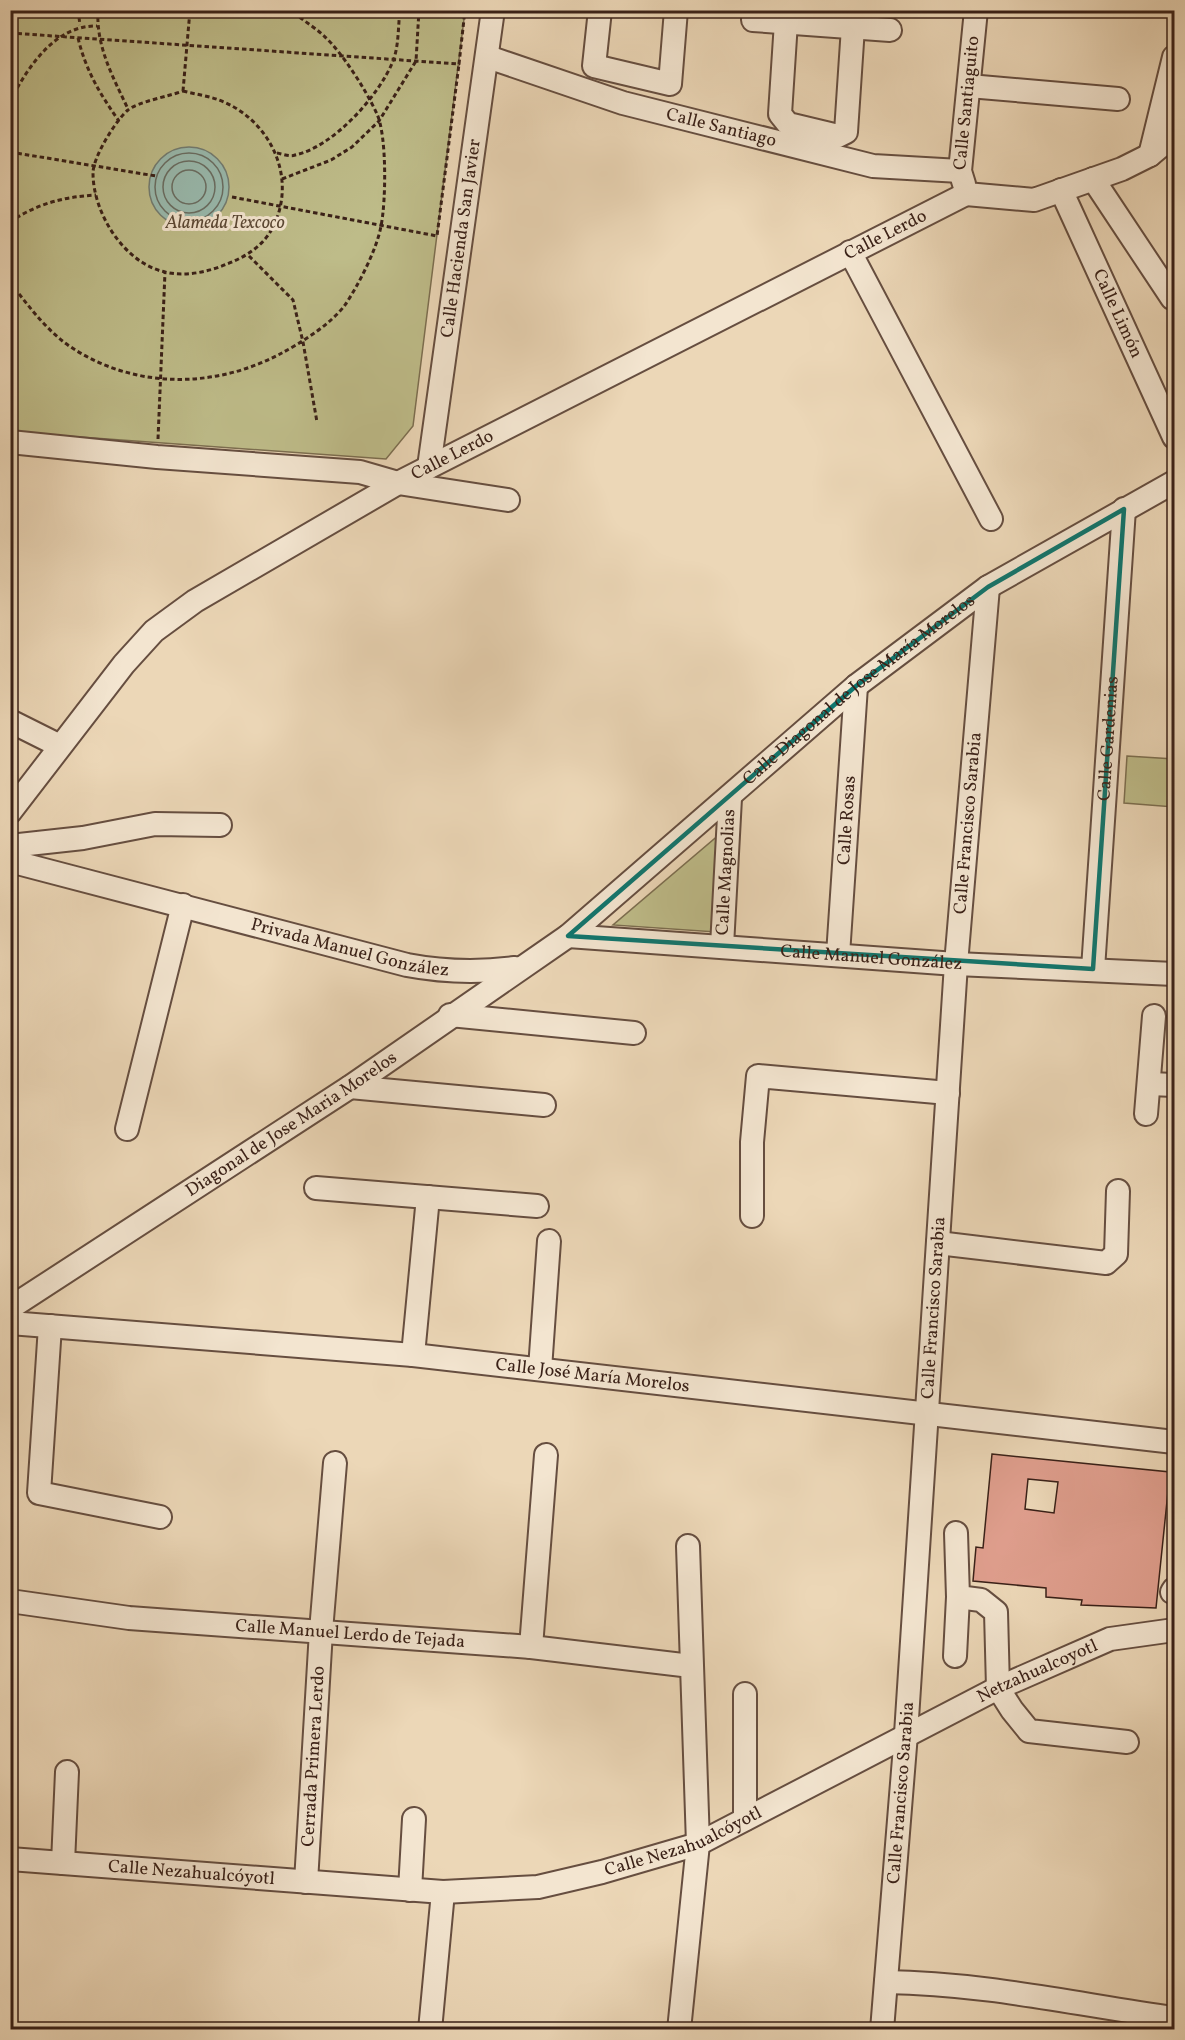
<svg xmlns="http://www.w3.org/2000/svg" width="1185" height="2040" font-family="Vollkorn,serif">
<style>
.green{fill:#bebc89;stroke:#7c6e50;stroke-width:1.5}
.water{fill:#99baae;stroke:#737d72;stroke-width:1.5}
.lines{fill:none;stroke-linecap:round;stroke-linejoin:round}
.shore{stroke:#6a6e63;stroke-width:1.5}
.building{fill:#df9e8d;stroke:#3a2118;stroke-width:1.5;fill-rule:evenodd}
.minor-casing{stroke:#664e40;stroke-width:26}
.path{stroke:#3a2118;stroke-width:3;stroke-dasharray:4.5 3;stroke-linecap:butt}
.minor{stroke:#f3e5d0;stroke-width:22}
.marked{fill:none;stroke:#0f766e;stroke-width:4.5;stroke-linejoin:round}
.labels{text-anchor:middle;dominant-baseline:central;stroke-width:6;stroke-linejoin:round;paint-order:stroke}
.street-label{font-size:18px;fill:#3a2118;stroke:#f3e5d0}
.park-label{font-size:18px;font-style:italic;fill:#5b4834;stroke:#f3e5d0}
</style>
<rect width="100%" height="100%" fill="#ecd7b7"/>
<filter id="stains"><feTurbulence type="fractalNoise" baseFrequency=".00333" numOctaves="4"/><feColorMatrix values="0 0 0 0 .2 0 0 0 0 .09 0 0 0 0 .02 0 0 0 .5 -.17"/></filter>
<radialGradient id="worn" r=".72"><stop offset=".6" stop-color="#630" stop-opacity="0"/><stop offset="1" stop-color="#630" stop-opacity=".3"/></radialGradient>
<!-- green -->
<path class="green" d="M10,11H465L413,426L386,459L11,432Z
M1127,756L1174,759V807L1124,803Z
M720,834L716,932L613,925Z"/>
<!-- water -->
<path class="water" d="M149 187a40 40 0 1 1 80 0a40 40 0 1 1-80 0Z"/>
<g class="lines">
<!-- shore -->
<path class="shore" d="M155 187a34 34 0 1 1 68 0a34 34 0 1 1-68 0Z
M163 187a26 26 0 1 1 52 0a26 26 0 1 1-52 0Z
M172 187a17 17 0 1 1 34 0a17 17 0 1 1-34 0Z"/>
</g>
<!-- building -->
<path class="building" d="M992,1454L1170,1472L1156,1608L1081,1605L1082,1600L1046,1597V1588L973,1581L976,1547L983,1548ZM1028,1479L1058,1482L1054,1513L1025,1509Z"/>
<g class="lines">
<!-- minor casing -->
<g class="minor-casing">
<g id="minor">
<path d="M600,10L594,66L670,84L676,10"/>
<path d="M753,20L890,30"/>
<path d="M786,22L780,114L788,124L838,136L846,132L853,27"/>
<path id="s1" d="M488,57L623,103L873,166L960,171"/>
<path d="M969,86L1118,99"/>
<path d="M1150,155L1174,57"/>
<path d="M1093,179L1172,298"/>
<path id="s2" d="M964,184L960,171L976,10"/>
<path id="s3" d="M1061,190L1174,437"/>
<path d="M966,194L1034,200L1122,169L1150,155L1174,135"/>
<path d="M850,252L991,519"/>
<path d="M10,442L157,457L360,472L398,483L508,500"/>
<path id="s4" d="M429,467L493,10"/>
<path d="M10,721L60,746"/>
<path id="s5" d="M10,812L124,664L154,631L195,601L398,483L966,194"/>
<path d="M10,846L83,838L155,824L220,825"/>
<path id="s6" d="M10,861L407,965C444,972 477,973 515,968"/>
<path id="s7" d="M568,936L956,964L1174,974"/>
<path id="s8" d="M722,946L730,798"/>
<path id="s9" d="M838,955L856,686"/>
<path id="s10" d="M1093,969L1124,509"/>
<path d="M450,1015L634,1033"/>
<path d="M1150,1084L1174,1085"/>
<path d="M350,1087L544,1105"/>
<path d="M1146,1114L1154,1016"/>
<path d="M127,1129L183,905"/>
<path d="M316,1188L537,1206"/>
<path d="M752,1216V1142L758,1076L948,1093"/>
<path d="M938,1243L1106,1263L1116,1254L1118,1191"/>
<path id="s11" d="M10,1308L350,1087L568,936L856,686L988,587L1174,482"/>
<path id="s12" d="M10,1323L413,1355L1174,1442"/>
<path d="M50,1326L39,1493L160,1517"/>
<path d="M413,1355L428,1197"/>
<path d="M540,1369L549,1241"/>
<path d="M956,1533L958,1597L981,1600L996,1612L998,1688L1012,1710L1029,1731L1127,1742"/>
<path d="M1172,1592L1174,1589"/>
<path id="s13" d="M10,1601L129,1618L531,1647L691,1666"/>
<path d="M531,1647L546,1455"/>
<path d="M955,1656L958,1597"/>
<path d="M745,1694V1819"/>
<path id="s14" d="M10,1859L443,1892L538,1887L602,1872L698,1844L998,1688L1110,1639L1174,1630"/>
<path d="M63,1863L67,1772"/>
<path id="s15" d="M306,1882L321,1631L335,1463"/>
<path d="M410,1890L414,1819"/>
<path d="M886,1982C982,1983 1080,2005 1174,2018"/>
<path d="M430,2030L443,1892"/>
<path d="M679,2030L698,1844L688,1546"/>
<path id="s16" d="M882,2030L906,1734L956,964L988,587"/>
</g>
</g>
<!-- path -->
<path class="path" d="M78,10L80,25
M98,10C96,47 113,77 128,109
M10,33L459,64L465,10
M78,38C86,71 100,94 119,121
M183,91C195,94 208,96 219,100C270,119 299,178 272,229C262,247 245,257 227,264C208,272 185,277 165,272C124,263 93,213 93,173C93,157 116,120 128,110C137,102 170,96 183,91Z
M183,91L190,10
M10,101C28,67 55,25 97,26
M10,152L156,176
M277,153C283,154 290,157 295,155C333,147 379,96 393,61C399,46 398,26 400,10
M282,179L331,160L352,147L379,121L416,61L419,10
M232,197L437,236L459,64
M10,222C38,203 64,197 96,195
M249,256L293,300L303,342L317,422
M10,282C26,303 44,327 65,343C129,389 212,390 280,354C301,343 331,324 345,305C358,286 377,249 381,226C386,202 387,136 377,114C366,90 342,52 323,35C313,26 301,19 290,10
M158,439L165,272"/>
<!-- minor -->
<use href="#minor" class="minor"/>
</g>
<!-- marked area -->
<path class="marked" d="M1124,509L1093,969L568,936L856,686L988,587Z"/>
<g class="labels">
<!-- street labels -->
<g class="street-label">
<text stroke="none"><textPath href="#s2" startOffset="82">Calle Santiaguito</textPath></text>
<text stroke="none"><textPath href="#s1" startOffset="244">Calle Santiago</textPath></text>
<text stroke="none"><textPath href="#s5" startOffset="1064">Calle Lerdo</textPath></text>
<text stroke="none"><textPath href="#s4" startOffset="231">Calle Hacienda San Javier</textPath></text>
<text stroke="none"><textPath href="#s3" startOffset="136">Calle Limón</textPath></text>
<text stroke="none"><textPath href="#s5" startOffset="578">Calle Lerdo</textPath></text>
<text stroke="none"><textPath href="#s11" startOffset="1052">Calle Diagonal de Jose María Morelos</textPath></text>
<text stroke="none"><textPath href="#s10" startOffset="231">Calle Gardenias</textPath></text>
<text stroke="none"><textPath href="#s9" startOffset="135">Calle Rosas</textPath></text>
<text stroke="none"><textPath href="#s16" startOffset="1210">Calle Francisco Sarabia</textPath></text>
<text stroke="none"><textPath href="#s8" startOffset="74">Calle Magnolias</textPath></text>
<text stroke="none"><textPath href="#s6" startOffset="351">Privada Manuel González</textPath></text>
<text stroke="none"><textPath href="#s7" startOffset="304">Calle Manuel González</textPath></text>
<text stroke="none"><textPath href="#s11" startOffset="336">Diagonal de Jose Maria Morelos</textPath></text>
<text stroke="none"><textPath href="#s16" startOffset="724">Calle Francisco Sarabia</textPath></text>
<text stroke="none"><textPath href="#s12" startOffset="585">Calle José María Morelos</textPath></text>
<text stroke="none"><textPath href="#s13" startOffset="342">Calle Manuel Lerdo de Tejada</textPath></text>
<text stroke="none"><textPath href="#s14" startOffset="1076">Netzahualcoyotl</textPath></text>
<text stroke="none"><textPath href="#s15" startOffset="126">Cerrada Primera Lerdo</textPath></text>
<text stroke="none"><textPath href="#s16" startOffset="238">Calle Francisco Sarabia</textPath></text>
<text stroke="none"><textPath href="#s14" startOffset="682">Calle Nezahualcóyotl</textPath></text>
<text stroke="none"><textPath href="#s14" startOffset="182">Calle Nezahualcóyotl</textPath></text>
</g>
<!-- park labels -->
<g class="park-label">
<text x="225" y="223">Alameda Texcoco</text>
</g>
</g>
<!-- margin -->
<rect width="1185" height="2040" fill="none" stroke="#ecd7b7" stroke-width="36"/>
<rect x="12" y="12" width="1161" height="2016" fill="none" stroke="#3a2118" stroke-width="3"/>
<rect x="18" y="18" width="1149" height="2004" fill="none" stroke="#3a2118" stroke-width="1.5"/>
<rect width="100%" height="100%" filter="url(#stains)"/>
<rect width="100%" height="100%" fill="url(#worn)"/>
</svg>
